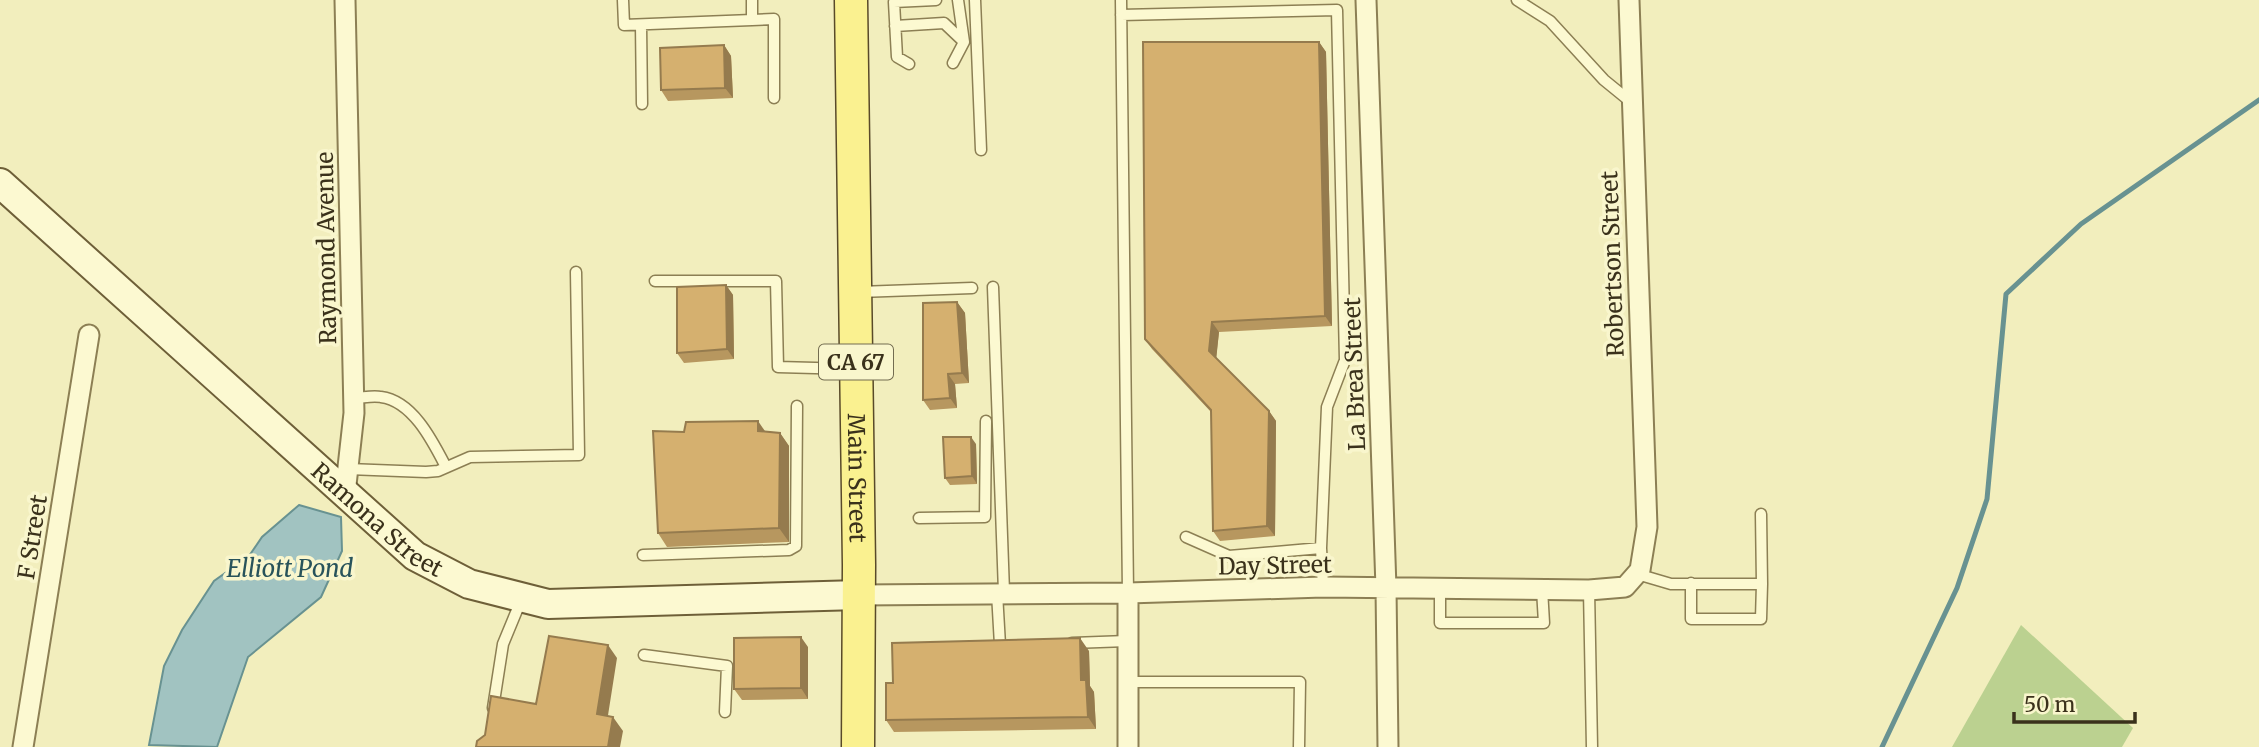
<svg xmlns="http://www.w3.org/2000/svg" width="2259" height="747" font-family="Merriweather,serif">
<style>
.green{fill:#bbd190}
.water{fill:#a1c3c1;stroke:#689291;stroke-width:2}
.lines{fill:none;stroke-linecap:round;stroke-linejoin:round}
.stream{stroke:#689291;stroke-width:5}
.lane-casing{stroke:#8c7f54;stroke-width:13}
.street-casing{stroke:#8c7f54;stroke-width:23}
.secondary-casing{stroke:#6e5f38;stroke-width:32}
.primary-casing{stroke:#594a29;stroke-width:35}
.lane{stroke:#fcf9d1;stroke-width:10}
.street{stroke:#fcf9d1;stroke-width:19}
.secondary{stroke:#fcf9d1;stroke-width:28}
.primary{stroke:#faf190;stroke-width:32}
.wall{fill:#b7975f}
.shaded-wall{fill:#957b4e}
.building{fill:#d5b06f;stroke:#957b4e;stroke-width:2}
.labels{text-anchor:middle;dominant-baseline:central;stroke-width:7;stroke-linejoin:round;paint-order:stroke}
.shield{fill:#f9f6cd;stroke:#736c50;stroke-width:2}
.shield-label{font-size:21px;font-weight:bold;fill:#3a311b}
.street-label{font-size:23px;fill:#3a311b;stroke:#f9f6cd}
.water-label{font-size:24px;font-style:italic;fill:#28535b;stroke:#f9f6cd}
</style>
<rect width="100%" height="100%" fill="#f2eebd"/>
<!-- green -->
<path class="green" d="M2021,625L2133,728L2122,747H1952Z"/>
<!-- water -->
<path class="water" d="M299,505L341,517L342,551L321,597L248,657L217,747L149,745L164,666L182,630L214,581L249,556L262,537Z"/>
<g class="lines">
<!-- stream -->
<path class="stream" d="M1882,747L1957,588L1987,499L2006,294L2081,224L2259,100"/>
<!-- lane casing -->
<g class="lane-casing">
<path id="lane" d="M623,0L624,25L752,20V0
M975,0L981,150
M1121,0L1128,593
M1517,0L1550,21L1604,80L1631,102
M1121,15L1337,10L1345,360L1327,407L1321,548
M752,20L774,19V98
M641,25L642,104
M895,26L944,23L964,42
M953,63L964,42L958,0
M909,64L897,57L894,2L936,0
M655,281H776L778,367L852,369
M993,287L1004,592
M859,292L972,288
M354,398C362,398 373,395 381,397C413,401 433,442 446,467
M348,469L426,472L438,471L470,457L579,455L576,272
M919,518L985,517L986,421
M1186,537L1229,556L1321,548L1323,587
M643,555L789,550L796,546L797,406
M1637,574L1671,584H1762L1761,514
M1691,583V619H1761L1762,584
M1440,590V623H1544L1542,589
M1589,590L1592,747
M997,593L1000,645
M1072,643L1127,641
M644,655L727,666L725,712
M1127,682H1300L1299,747
M493,708L503,644L522,598"/>
</g>
<!-- street casing -->
<g class="street-casing">
<path id="street" d="M1366,0L1386,588L1388,747
M345,494L354,413L345,0
M1128,593V747
M859,595L1128,593L1323,587L1589,590L1625,587L1640,570L1647,527L1629,0
M23,747L89,335"/>
</g>
<!-- secondary casing -->
<g class="secondary-casing">
<g id="secondary">
<path id="s1" d="M0,183L415,556L469,584L548,604L859,595"/>
</g>
</g>
<!-- primary casing -->
<g class="primary-casing">
<g id="primary">
<path id="s2" d="M851,0L859,565L858,747"/>
</g>
</g>
<!-- lane -->
<use href="#lane" class="lane"/>
<!-- street -->
<use href="#street" class="street"/>
<!-- secondary -->
<use href="#secondary" class="secondary"/>
<!-- primary -->
<use href="#primary" class="primary"/>
</g>
<!-- wall -->
<path class="wall" d="M1319,42L1326,52L1332,326L1219,332L1216,358L1269,411L1276,421L1275,536L1220,541L1213,531L1211,412L1152,349L1145,339Z
M724,45L731,56L733,98L668,101L661,90Z
M726,285L733,295L734,359L684,363L677,353Z
M957,302L965,313L969,383L955,384L957,408L930,410L923,400Z
M765,431L780,433L789,446V542L667,547L658,533L684,432Z
M976,444L977,484L950,485L945,478Z
M808,647V699L742,700L734,689Z
M1089,651L1090,686L1094,692L1096,729L894,732L886,720L893,683Z"/>
<!-- shaded-wall -->
<path class="shaded-wall" d="M1319,42L1326,52L1332,326L1325,316Z
M724,45L731,56L733,98L725,88Z
M726,285L733,295L734,359L727,349Z
M957,302L965,313L969,383L962,373Z
M1212,322L1219,332L1216,361L1209,351Z
M948,374L955,384L957,408L950,398Z
M1269,411L1276,421L1275,536L1267,526Z
M758,421L767,434L758,431Z
M780,433L789,446V542L779,528Z
M971,437L976,444L977,484L972,476Z
M801,637L808,647V699L801,688Z
M1080,638L1089,651L1090,686L1094,692L1096,729L1088,717L1081,680Z
M608,645L617,658L606,728L597,714Z
M613,717L623,731L620,747H608Z"/>
<!-- building -->
<path class="building" d="M1143,42H1319L1325,316L1212,322L1209,351L1269,411L1267,526L1213,531L1211,410L1145,339Z
M724,45L725,88L661,90L660,48Z
M726,285L727,349L677,353V287Z
M957,302L962,373L948,374L950,398L923,400V303Z
M758,421V431L780,433L779,528L658,533L653,431L684,432L686,422Z
M943,437H971L972,476L945,478Z
M549,636L608,645L597,714L613,717L608,747H476L477,741L485,735L491,696L536,704Z
M801,637V688L734,689V638Z
M1080,638L1081,680H1086L1088,717L886,720V683H893L892,643Z"/>
<g class="labels">
<!-- shield labels -->
<rect class="shield" x="819" y="344.5" width="74" height="35" rx="5"/>
<g class="shield-label">
<text x="856" y="362">CA 67</text>
</g>
<!-- street labels -->
<g class="street-label">
<text transform="translate(326 248) rotate(-91)">Raymond Avenue</text>
<text transform="translate(1612 264) rotate(-92)">Robertson Street</text>
<text transform="translate(1354 374) rotate(-92)">La Brea Street</text>
<text stroke="none"><textPath href="#s2" startOffset="478">Main Street</textPath></text>
<text stroke="none"><textPath href="#s1" startOffset="506">Ramona Street</textPath></text>
<text transform="translate(32 537) rotate(-81)">F Street</text>
<text transform="translate(1275 565) rotate(-1)">Day Street</text>
</g>
<!-- water labels -->
<g class="water-label">
<text x="290" y="568">Elliott Pond</text>
</g>
</g>
<!-- scale -->
<path d="M2014 712v10h121v-10" fill="none" stroke="#3a311b" stroke-width="3.5"/>
<text x="2024" y="712" font-size="21" fill="#3a311b" stroke="#f9f6cd" stroke-width="5" paint-order="stroke">50 m</text>
</svg>
